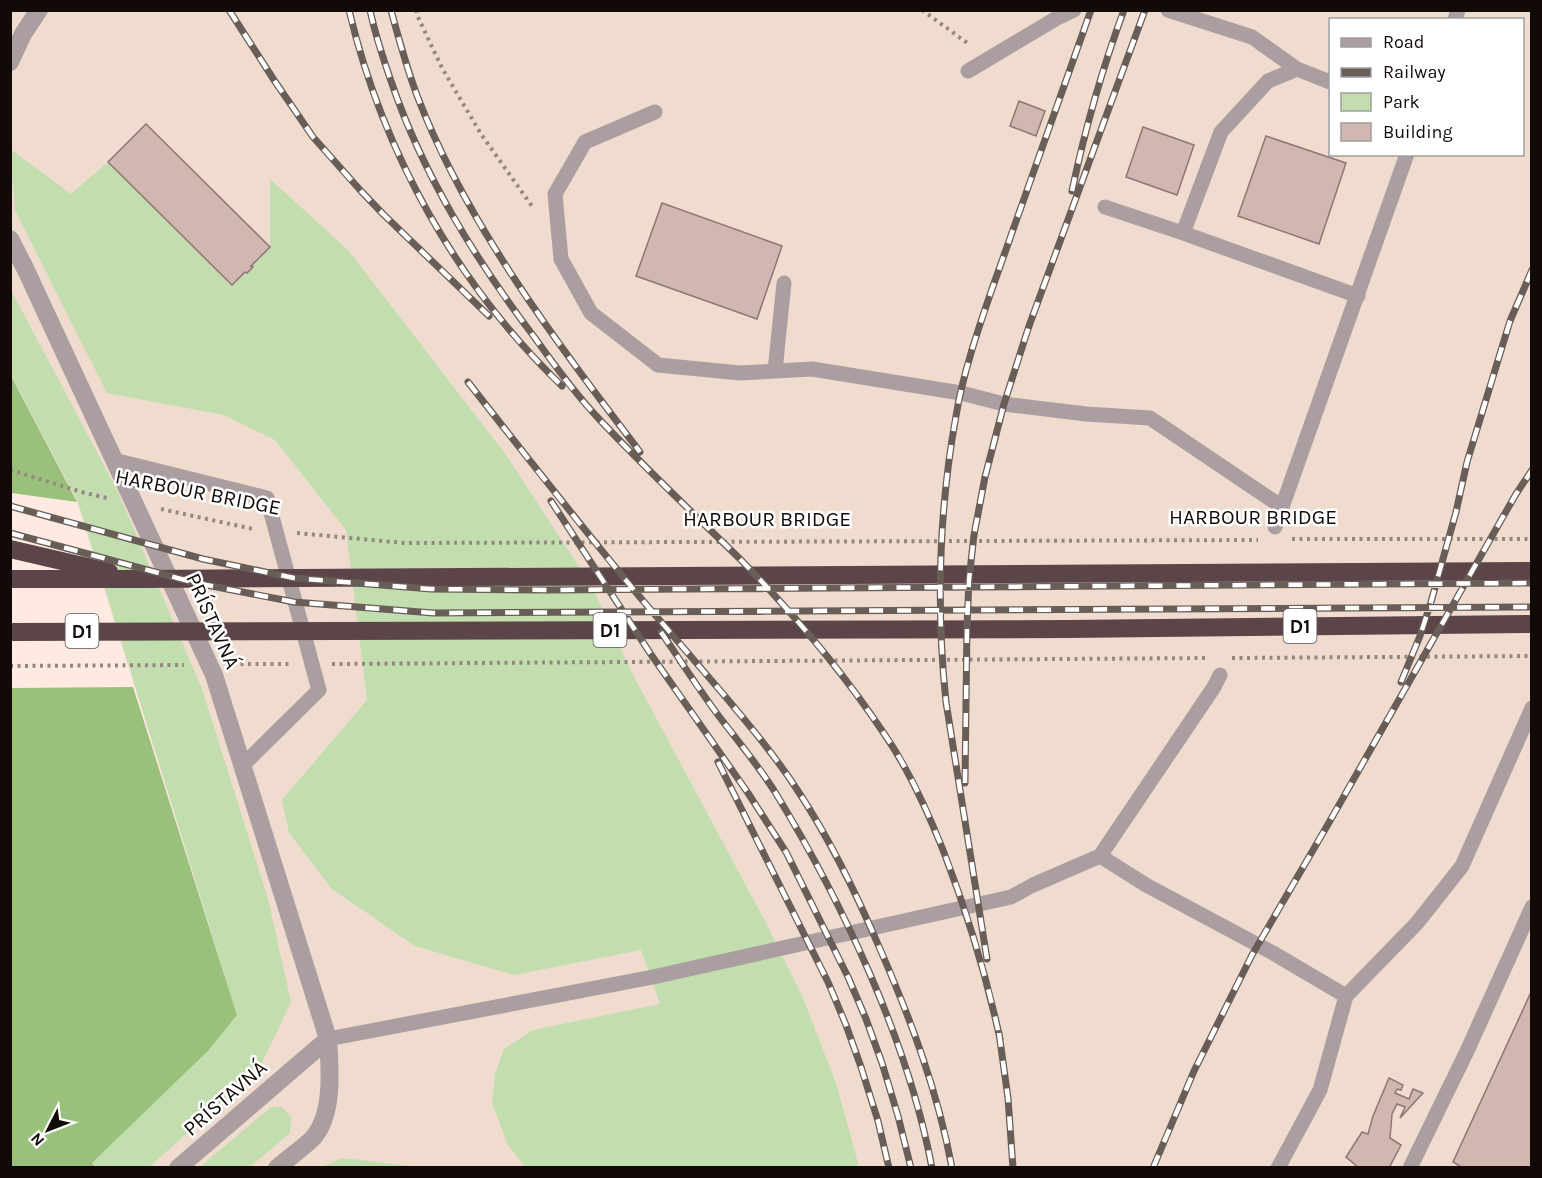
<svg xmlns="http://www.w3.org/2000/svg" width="1542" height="1178" font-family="Karla,sans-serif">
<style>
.industrial{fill:#f0dcce;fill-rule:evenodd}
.green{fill:#c2ddae}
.forest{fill:#9ac17b}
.building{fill:#d1b6b2;stroke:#8f7673;stroke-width:1.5}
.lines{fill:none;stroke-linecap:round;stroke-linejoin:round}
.path{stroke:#958680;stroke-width:4;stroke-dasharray:3 4.5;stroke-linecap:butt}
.lane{stroke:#aa9ea0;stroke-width:15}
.street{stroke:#aa9ea0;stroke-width:18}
.highway{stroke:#5b4549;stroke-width:18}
.rail-casing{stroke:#695d57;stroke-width:7}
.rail{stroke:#fff;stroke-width:4.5;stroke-dasharray:14;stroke-linecap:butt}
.labels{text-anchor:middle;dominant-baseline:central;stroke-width:5;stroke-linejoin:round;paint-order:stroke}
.shield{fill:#fff;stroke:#595451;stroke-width:1.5}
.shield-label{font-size:20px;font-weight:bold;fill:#120a07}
.street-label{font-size:21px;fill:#120a07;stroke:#fff}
</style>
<rect width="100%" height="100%" fill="#feeae1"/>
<!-- industrial -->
<path class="industrial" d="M10,11H1531V1167H95L208,1051L237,1015L77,502L11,376ZM1330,20H1522V154H1330Z"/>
<!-- green -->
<path class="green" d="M10,149L71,194L108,162L232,285L245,272L247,273L252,267L251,266L270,247V179L349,251L506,455L591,585L633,675L765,921L803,998L837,1086L859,1167H525L508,1145L492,1103L495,1074L504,1049L533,1030L660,1004L641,950L514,975L415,946L332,889L289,833L282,800L367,700L346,530L275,440L224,415L107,393L15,210Z
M10,288L118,492L202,689L268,899L291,1002L259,1069L149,1167H95L92,1163L208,1051L237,1015L78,502L11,375Z
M271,1107H282L291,1117L290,1133L250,1167H200Z
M342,1158L421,1167H322Z"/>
<!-- forest -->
<path class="forest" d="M11,376L77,502L11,493Z
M133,687L237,1015L208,1051L92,1163L95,1167H11V688Z"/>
<!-- building -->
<path class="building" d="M1019,101L1045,111L1036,136L1010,126Z
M146,124L270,247L251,266L253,267L247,273L245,272L232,285L108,162Z
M1143,127L1194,145L1177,195L1126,177Z
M1266,136L1346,163L1319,244L1238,216Z
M662,203L782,246L757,319L636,276Z
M1532,990V1168H1463L1453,1162Z
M1389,1078L1403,1085L1401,1090L1397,1089L1395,1093L1409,1099L1413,1089L1423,1093L1400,1118L1405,1107L1397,1104L1392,1114L1390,1138L1401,1145L1389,1168H1359L1346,1157L1362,1132L1368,1134L1373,1116Z"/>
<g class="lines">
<!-- path -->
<path class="path" d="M416,10L417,15L442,68L481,134L534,209
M922,10L970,45
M10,470L85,493L107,498
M161,509L253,529
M297,533L404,543L1258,540
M1292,539H1532
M1232,658L1532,656
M233,664H292
M332,664L1207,658
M10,666L184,665"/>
<!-- lane -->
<path class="lane" d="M1168,10L1252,37L1297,69
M1455,20L1458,10
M968,71L1057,18L1074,10
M1330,82L1297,69L1268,81L1221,132L1183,233L1358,296
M655,112L585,142L555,194L561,259L591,313L658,365L740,373L812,369L961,393L1004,404L1086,414L1150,418L1282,507
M1105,207L1183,233
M775,371L784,283
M114,460L267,498L319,690L243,765
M1275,527L1407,154
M1100,856L1214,687L1220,675
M328,1039L653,977L1011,897L1033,885L1100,856L1146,885L1273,953L1346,996
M1278,1168L1320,1090L1346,996L1417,923L1462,866L1532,708
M1410,1168L1468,1049L1532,907"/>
<!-- street -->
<path class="street" d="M10,62L23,34L39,10
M10,239L25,268L214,675L328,1039C330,1069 334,1114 313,1138C302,1149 288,1158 277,1168
M178,1168L328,1039"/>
<!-- highway -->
<path class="highway" d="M10,549L109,572
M10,579H140L1532,571
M10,632L1068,629L1532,624"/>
<!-- rail casing -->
<g class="rail-casing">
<path id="rail" d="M229,10L274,80L313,137L361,191L383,214L489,316
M349,10C383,153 457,285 562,386
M370,10C375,34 383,58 391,81C423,175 475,259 535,338C555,366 576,395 600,420C645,468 693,513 740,559C793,613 843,672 885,735C909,770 927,810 943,850C967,912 986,974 1000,1039
M391,10C399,40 407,69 418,98C467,225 558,344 640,452
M1072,191C1085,129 1102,69 1124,10
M468,382C526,456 584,530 644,602C671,633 697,664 724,695C750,726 776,757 798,791C831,841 857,895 880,949C911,1020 938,1092 952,1168
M551,501L650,653L748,793L786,852L848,977L866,1019L882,1063L898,1116L911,1168
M10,506L203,559L294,578L431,589L547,590L1532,583
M10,533L196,583L294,602L433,613L1532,607
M661,632C680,660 698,688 718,715C737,740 758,765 775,792C842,902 908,1040 932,1168
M1401,682L1420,636L1431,602L1456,512L1467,462L1510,321L1532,270
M718,762L828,982L846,1025L861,1067L878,1121L889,1168
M965,783L967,626L969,580L974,535L985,477L1004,404L1029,326L1145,10
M987,959L946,702C936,606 939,510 956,416C963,373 978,330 992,289L1091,10
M999,1033L1008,1098L1013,1168
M1153,1168L1194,1071L1252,955L1327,826L1516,494L1532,470"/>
</g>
<!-- rail -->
<use href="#rail" class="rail"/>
</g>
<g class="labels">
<!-- shield labels -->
<g class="shield">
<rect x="1283.5" y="609" width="33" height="34" rx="4.5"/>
<rect x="593.5" y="613" width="33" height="34" rx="4.5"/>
<rect x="65.5" y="614" width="33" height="34" rx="4.5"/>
</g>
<g class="shield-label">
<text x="1300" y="626">D1</text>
<text x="610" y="630">D1</text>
<text x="82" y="631">D1</text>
</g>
<!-- street labels -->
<g class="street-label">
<text transform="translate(198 492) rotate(11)">HARBOUR BRIDGE</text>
<text x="1253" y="517">HARBOUR BRIDGE</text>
<text x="767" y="519">HARBOUR BRIDGE</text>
<text transform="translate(213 621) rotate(66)">PRÍSTAVNÁ</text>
<text transform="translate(225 1098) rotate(-41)">PRÍSTAVNÁ</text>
</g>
</g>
<!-- border -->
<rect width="1542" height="1178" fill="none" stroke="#120a07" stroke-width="24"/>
<!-- legend -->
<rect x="1329" y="18" width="195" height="138" fill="#ffffff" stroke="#a09d9c" stroke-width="1.5"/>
<rect x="1341" y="38" width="30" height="9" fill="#aa9ea0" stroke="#a09d9c" stroke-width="1.5"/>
<text x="1383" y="48" font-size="18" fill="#120a07">Road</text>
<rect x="1341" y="68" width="30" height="9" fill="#695d57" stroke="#a09d9c" stroke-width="1.5"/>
<text x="1383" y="78" font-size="18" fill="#120a07">Railway</text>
<rect x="1341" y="93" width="30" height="18" fill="#c2ddae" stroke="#a09d9c" stroke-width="1.5"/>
<text x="1383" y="108" font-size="18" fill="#120a07">Park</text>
<rect x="1341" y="123" width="30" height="18" fill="#d1b6b2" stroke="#a09d9c" stroke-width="1.5"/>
<text x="1383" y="138" font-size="18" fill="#120a07">Building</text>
<!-- north arrow -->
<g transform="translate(48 1130) rotate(228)" stroke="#ffffff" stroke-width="4.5" paint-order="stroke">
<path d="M0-4.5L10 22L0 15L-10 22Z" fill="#120a07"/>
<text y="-9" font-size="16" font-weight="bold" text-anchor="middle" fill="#120a07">N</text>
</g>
</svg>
